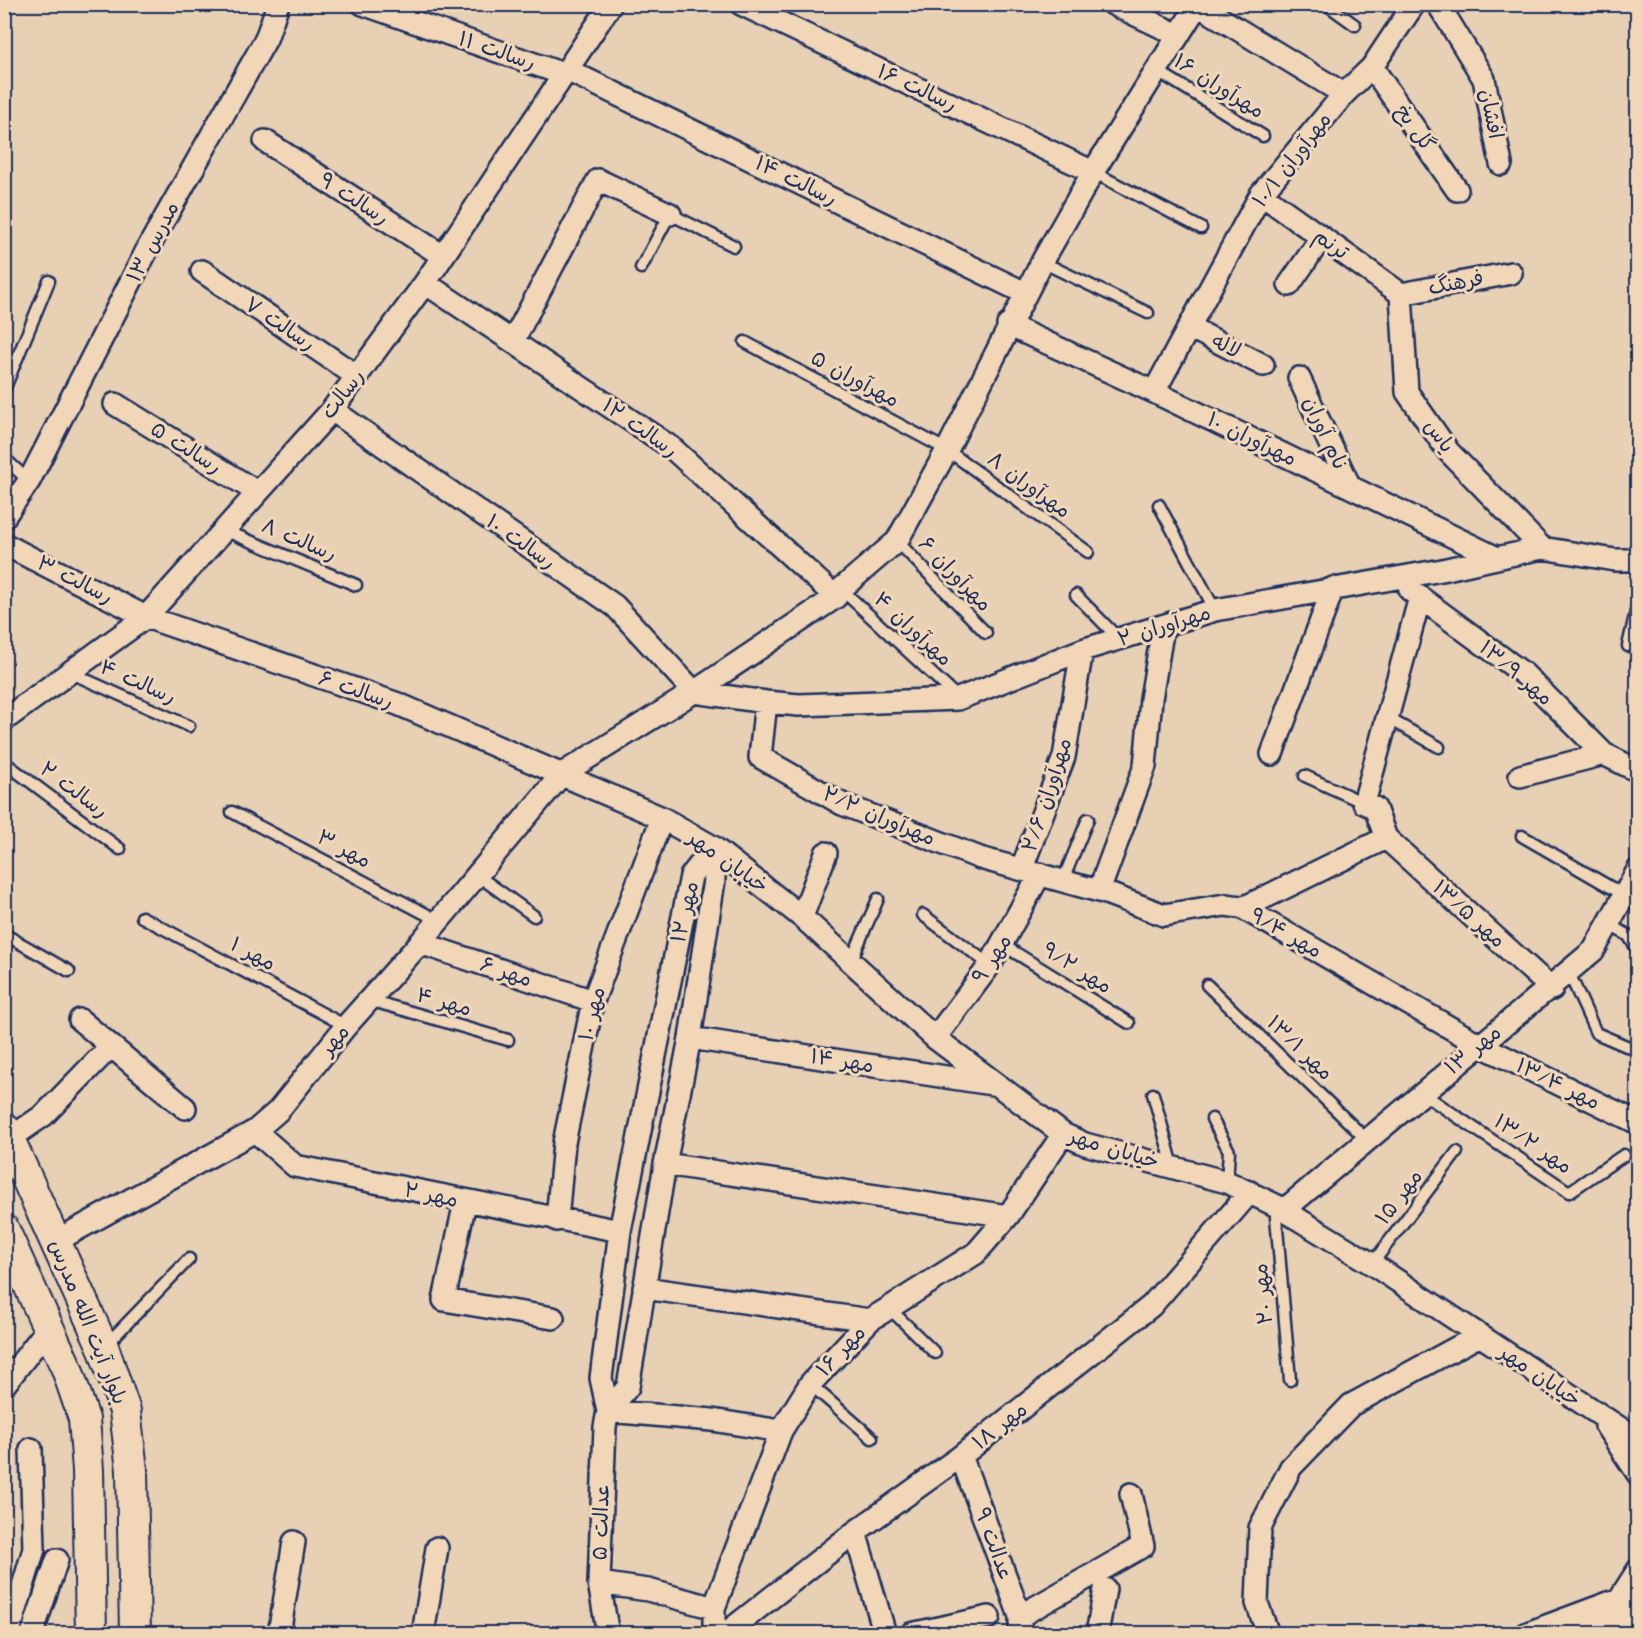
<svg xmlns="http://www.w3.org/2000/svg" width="1642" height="1638" font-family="'Architects Daughter','Playpen Sans Arabic',sans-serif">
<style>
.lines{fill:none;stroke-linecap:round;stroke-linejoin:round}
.service-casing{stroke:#1b2f5e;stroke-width:15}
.minor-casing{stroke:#1b2f5e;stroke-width:26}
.secondary-casing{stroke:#1b2f5e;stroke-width:34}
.path{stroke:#1b2f5e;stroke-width:3;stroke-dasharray:6 4.5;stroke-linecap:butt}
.service{stroke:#f1d7b8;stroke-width:10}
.minor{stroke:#f1d7b8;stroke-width:21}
.secondary{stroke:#f1d7b8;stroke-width:30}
.labels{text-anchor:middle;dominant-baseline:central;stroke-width:6;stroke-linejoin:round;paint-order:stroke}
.street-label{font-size:21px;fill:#1b2f5e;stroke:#f1d7b8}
</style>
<rect width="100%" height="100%" fill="#e8d0b4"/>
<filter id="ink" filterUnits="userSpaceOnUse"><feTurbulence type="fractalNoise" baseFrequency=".0167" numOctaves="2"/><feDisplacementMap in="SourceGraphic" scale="12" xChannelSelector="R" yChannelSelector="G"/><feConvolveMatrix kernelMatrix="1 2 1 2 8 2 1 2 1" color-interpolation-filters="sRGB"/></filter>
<g filter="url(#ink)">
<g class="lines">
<!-- service casing -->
<g class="service-casing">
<path id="service" d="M1326,4L1355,25
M1156,70L1263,136
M1093,172L1201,228
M1042,262L1148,313
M641,268L670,214L734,246
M745,342L947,450L1088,552
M4,390L49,281
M4,458L29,481
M1159,505L1215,610
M226,531L356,585
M897,541L986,633
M841,589L957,697
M1076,595L1119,639
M1628,646L1638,603
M71,673L189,726
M1386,717L1439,747
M4,762L120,849
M1305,776L1364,803
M232,812L439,921
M1522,836L1624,895
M477,875L534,916
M1063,880L1088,819
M923,915L990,965
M142,917L346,1026
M1609,925L1628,935L1638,950
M4,934L69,971
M1003,945L1129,1023
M851,961L878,899
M1569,973L1596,1033L1638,1051
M1207,985L1366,1139
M369,1000L508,1040
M1422,1093L1569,1192L1624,1155
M1153,1094L1173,1166
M1212,1119L1229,1151L1227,1182
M1275,1205L1290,1380
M1372,1264L1457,1152
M888,1307L935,1353
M106,1345L189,1259
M810,1384L872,1438"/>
</g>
<!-- minor casing -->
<g class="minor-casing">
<path id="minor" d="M363,4L563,74
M741,4L1093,172
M1113,4L1178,35
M1438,4L1484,79L1501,164
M1198,5L1344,94
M1372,67L1457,190
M567,70L1025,293
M265,141L443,256
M1261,194L1401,294
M202,271L358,377
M425,283L672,448L836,597
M1289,285L1322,237
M1401,294L1407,392L1448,451L1542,548
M1401,294L1511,273
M1008,325L1154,392L1495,557
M1189,327L1263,365
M513,341L598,180L670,214
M1299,378L1350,487
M1154,392L1261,194L1344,94L1372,67L1414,4
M115,404L257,492
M332,410L615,606L694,692L766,702L799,705L958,699L1082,650L1215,610L1442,570L1542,548L1615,560H1638
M4,517L29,481L148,248L266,39L278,4
M4,544L146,617L398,704L662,818L713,847L802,917L935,1038L1063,1134L1085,1144L1227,1182L1275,1205L1372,1264L1638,1440
M1410,590L1524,674L1604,754L1638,771
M1420,597L1364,803L1375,808L1386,838L1552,989
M766,702L760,757L842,804L980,858L1106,893L1164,915L1225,905L1241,907L1480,1045L1638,1123
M4,720L146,617L332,410L425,283L611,4
M1272,754L1333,588
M1520,776L1604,754
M1022,868L1064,757L1082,650
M1099,891L1145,766L1151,699L1163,627
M1243,908L1386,838
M802,917L826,853
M420,943L593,1001
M80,1020L185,1108
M690,1038L992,1084
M935,1038L990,965L1040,874
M255,1131L295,1166L620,1231
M9,1139L44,1115L110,1047
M665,1164L1008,1216
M465,1202L444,1300L553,1318
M1284,1210L1594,950L1638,870
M557,1220L564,1143L593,1001L662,818
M56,1241L255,1131L278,1111L346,1026L420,943L562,774L694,692L836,597L841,589L897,541L947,450L1042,262L1093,172L1198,4
M644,1288L870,1320
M4,1385L49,1327
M608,1411L628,1387L665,1164L690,1038L714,880L713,847
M608,1411L712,1420L781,1431
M1606,1426L1638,1474
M961,1456L1020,1616V1634
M855,1532L885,1634
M599,1583L648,1590L714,1608
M1618,1601L1638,1570
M1020,1616L1143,1546L1131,1494
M11,1626L34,1549L31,1449
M32,1634L57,1560
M279,1634L294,1542
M423,1634L437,1548
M608,1634L599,1583L605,1427L608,1411L601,1378L620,1231L691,876L713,847
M714,1634V1608L781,1431L810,1384L870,1320L976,1253L1008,1216L1063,1134
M725,1634L855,1532L961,1456L1151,1306L1250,1192
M911,1634L989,1617
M1097,1634L1105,1589
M1268,1634L1257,1603L1260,1528L1291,1467L1351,1405L1480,1335
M1525,1634L1638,1592
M1584,1634L1638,1614"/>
</g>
<!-- secondary casing -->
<g class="secondary-casing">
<path id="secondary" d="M4,1128L103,1347L125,1411L132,1470L135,1634
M4,1230L67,1369L84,1419L88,1470L91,1634"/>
</g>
<!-- path -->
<path class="path" d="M4,1547L14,1548"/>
<!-- service -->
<use href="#service" class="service"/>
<!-- minor -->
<use href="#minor" class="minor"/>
<!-- secondary -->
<use href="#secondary" class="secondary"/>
</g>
</g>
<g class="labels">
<!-- street labels -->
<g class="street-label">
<text transform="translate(497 51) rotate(19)">رسالت ۱۱</text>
<text transform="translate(1219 86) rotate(32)">مهرآوران ۱۶</text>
<text transform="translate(917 88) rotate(25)">رسالت ۱۶</text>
<text transform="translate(1491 114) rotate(79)">افشان</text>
<text transform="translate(1415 128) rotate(55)">گل یخ</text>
<text transform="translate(1292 160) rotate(-52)">مهرآوران ۱۰/۱</text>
<text transform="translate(796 181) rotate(26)">رسالت ۱۴</text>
<text transform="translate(354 199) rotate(33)">رسالت ۹</text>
<text transform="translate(153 242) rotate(-62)">مدرس ۱۳</text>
<text transform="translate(1331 244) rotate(35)">ترنم</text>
<text transform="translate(1456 283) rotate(-11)">فرهنگ</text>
<text transform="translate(280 324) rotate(34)">رسالت ۷</text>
<text transform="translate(1226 346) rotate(27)">لاله</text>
<text transform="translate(855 379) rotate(28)">مهرآوران ۵</text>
<text transform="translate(343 394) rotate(-52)">رسالت</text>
<text transform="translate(640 428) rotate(35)">رسالت ۱۲</text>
<text transform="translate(1325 433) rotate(65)">نام آوران</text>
<text transform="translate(1439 436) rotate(53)">یاس</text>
<text transform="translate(1252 439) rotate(26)">مهرآوران ۱۰</text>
<text transform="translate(186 448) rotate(32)">رسالت ۵</text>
<text transform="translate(1029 485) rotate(36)">مهرآوران ۸</text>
<text transform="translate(299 540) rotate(23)">رسالت ۸</text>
<text transform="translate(521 542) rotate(35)">رسالت ۱۰</text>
<text transform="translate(955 574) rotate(46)">مهرآوران ۶</text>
<text transform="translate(75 580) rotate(27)">رسالت ۳</text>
<text transform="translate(1164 626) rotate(-17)">مهرآوران ۲</text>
<text transform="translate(913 629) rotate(43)">مهرآوران ۴</text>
<text transform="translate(1516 673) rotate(40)">مهر ۱۳/۹</text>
<text transform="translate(138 682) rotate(24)">رسالت ۴</text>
<text transform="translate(356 690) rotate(19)">رسالت ۶</text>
<text transform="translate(74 790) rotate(37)">رسالت ۲</text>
<text transform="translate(1047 795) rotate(-72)">مهرآوران ۲/۶</text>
<text transform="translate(879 816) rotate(23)">مهرآوران ۲/۲</text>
<text transform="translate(344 849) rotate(28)">مهر ۳</text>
<text transform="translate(728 862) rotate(35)">خیابان مهر</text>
<text transform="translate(685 912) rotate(-77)">مهر ۱۲</text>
<text transform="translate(1469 914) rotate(42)">مهر ۱۳/۵</text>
<text transform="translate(1286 933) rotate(30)">مهر ۹/۴</text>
<text transform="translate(253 954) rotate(28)">مهر ۱</text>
<text transform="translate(992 959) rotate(-57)">مهر ۹</text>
<text transform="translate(1077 968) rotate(32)">مهر ۹/۲</text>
<text transform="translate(506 972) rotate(19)">مهر ۶</text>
<text transform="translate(444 1002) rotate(16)">مهر ۴</text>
<text transform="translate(592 1014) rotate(-76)">مهر ۱۰</text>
<text transform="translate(335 1040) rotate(-50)">مهر</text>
<text transform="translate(1300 1048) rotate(44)">مهر ۱۳/۱</text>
<text transform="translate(1473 1050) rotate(-39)">مهر ۱۳</text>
<text transform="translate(842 1061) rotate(9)">مهر ۱۴</text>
<text transform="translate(1558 1084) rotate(26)">مهر ۱۳/۴</text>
<text transform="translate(1533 1144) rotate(34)">مهر ۱۳/۲</text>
<text transform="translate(1114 1149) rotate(17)">خیابان مهر</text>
<text transform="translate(431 1195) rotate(12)">مهر ۲</text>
<text transform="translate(1399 1197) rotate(-53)">مهر ۱۵</text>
<text transform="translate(1263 1294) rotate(-95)">مهر ۲۰</text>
<text transform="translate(88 1322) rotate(68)">بلوار آیت الله مدرس</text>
<text transform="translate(841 1351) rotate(-47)">مهر ۱۶</text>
<text transform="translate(1540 1376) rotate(34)">خیابان مهر</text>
<text transform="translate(1000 1426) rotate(-38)">مهر ۱۸</text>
<text transform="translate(601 1522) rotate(-88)">عدالت ۵</text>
<text transform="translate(994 1544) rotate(70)">عدالت ۹</text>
</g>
</g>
<!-- margin -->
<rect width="1642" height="1638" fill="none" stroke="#f1d7b8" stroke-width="24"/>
<rect x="12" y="12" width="1618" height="1614" fill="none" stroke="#1b2f5e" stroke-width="2" filter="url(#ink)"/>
</svg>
